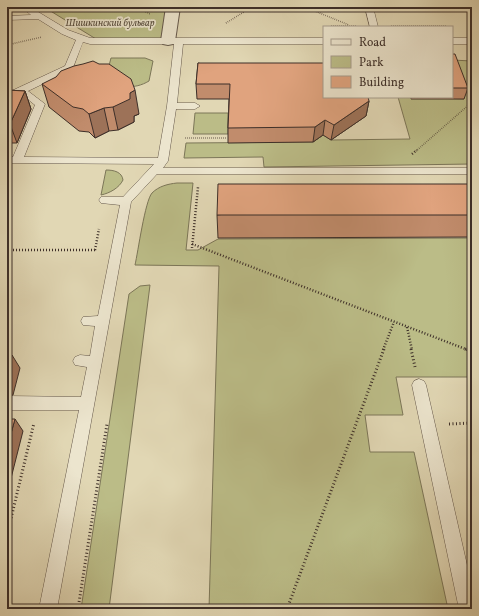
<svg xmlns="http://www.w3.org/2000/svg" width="479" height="616" font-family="Vollkorn,serif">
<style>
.green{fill:#bbbc87;stroke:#7c7658}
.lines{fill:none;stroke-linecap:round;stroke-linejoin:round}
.lane-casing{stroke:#66594c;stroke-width:1}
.street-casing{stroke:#66594c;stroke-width:2}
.path-far2{stroke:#3d2f29;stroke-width:1.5;stroke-dasharray:0.5 1.5;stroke-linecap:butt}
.path-far1{stroke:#3d2f29;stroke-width:2.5;stroke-dasharray:1 2;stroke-linecap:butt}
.path{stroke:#3d2f29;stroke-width:3;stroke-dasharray:1 2.5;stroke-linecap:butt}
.lane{fill:#ece5ce;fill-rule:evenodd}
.street{fill:#ece5ce;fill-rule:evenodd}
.wall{fill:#c18c6c;stroke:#3d2f29}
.shaded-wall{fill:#9d7258;stroke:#3d2f29}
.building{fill:#e0a37e;stroke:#3d2f29}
.labels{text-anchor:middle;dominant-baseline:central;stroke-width:3.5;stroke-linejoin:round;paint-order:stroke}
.far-park-label{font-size:10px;font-style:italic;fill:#564b3c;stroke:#ece5ce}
</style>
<rect width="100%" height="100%" fill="#e1d7b4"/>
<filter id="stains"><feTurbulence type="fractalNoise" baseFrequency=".005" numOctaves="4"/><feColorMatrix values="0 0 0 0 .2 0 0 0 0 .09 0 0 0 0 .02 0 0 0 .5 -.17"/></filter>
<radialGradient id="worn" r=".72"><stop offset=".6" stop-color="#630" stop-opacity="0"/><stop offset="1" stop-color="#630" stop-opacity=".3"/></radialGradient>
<!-- green -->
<path class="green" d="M44,7H176L172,39H96Z
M111,58H145L153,61L149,81C134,90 120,87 105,81Z
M452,60L472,61V144H469L472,151V164L264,167L263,157L184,158L186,143L313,142L323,135L331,140L410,139L398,97L464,99Z
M195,113H228V134H193Z
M106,170C114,170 122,172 123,180C119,188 110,193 101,195Z
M177,183H193L186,250H198L218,239L472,238V377H396L403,415H365L370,452H414L448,609H209L219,266L135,265C138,252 145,201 152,193C159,186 168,184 177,183Z
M150,285L109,609H81L129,294L140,286Z"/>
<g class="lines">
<!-- lane casing -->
<g class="lane-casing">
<path id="lane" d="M21,7H30L68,30L90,38H324V44H183L177,103H195L200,106L195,109H176L168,161L163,168H472V174H157L131,202L57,609H39L79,410H7V396L81,397L87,367L75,365L73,361L75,357L80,355L90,356L95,326L83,325L81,321L83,317L98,316L120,205L101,203L99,200L101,197H123L154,164L7,163V157H13L35,105L21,94L7,100V93L65,66L76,40L62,34L38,19L7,20V16L31,15ZM83,42L90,44H174L167,106L158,158L24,157L45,104L28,91L72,70Z
M365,7H373L378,27H370Z
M452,38H472V44H452Z
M419,379L424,381L426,385L472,587V609H459L412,385L414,381Z"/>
</g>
<!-- street casing -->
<g class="street-casing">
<path id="street" d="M166,7H180L175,41L173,44L168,45L163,44L161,41Z"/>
</g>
<!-- path-far2 -->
<path class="path-far2" d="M137,7L150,14
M305,7L349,25
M226,23L252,7
M331,26H356
M391,26H446
M7,45L42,37
M185,138H226
M416,151L472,102"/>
<!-- path-far1 -->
<path class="path-far1" d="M412,154L417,150
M192,244L468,350
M192,248L198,187
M7,250H97
M95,250L99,229
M407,327L412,350
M383,350L394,322"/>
<!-- path -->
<path class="path" d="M411,349L415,367
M465,349L472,352
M449,424L472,423
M7,535L34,423
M78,609L107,424
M287,609L384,349"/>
<!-- lane -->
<use href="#lane" class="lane"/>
<!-- street -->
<use href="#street" class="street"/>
</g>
<!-- wall -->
<path class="wall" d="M452,54L468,88L464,99H411V97H452Z
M198,63L369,101L366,116L331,140L323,135L313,142L228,143V128L229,99H197L196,84Z
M42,84L139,114L134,116V122L118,130L109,131L95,138L89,132L79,131L49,107Z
M7,90L25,91L31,109L17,143H7Z
M472,184V237L218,238L217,215Z"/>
<!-- shaded-wall -->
<path class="shaded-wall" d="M135,90L139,114L134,116V122L118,130L113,107L130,93Z
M25,91L31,109L17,143L10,124Z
M369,101L366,116L331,140L334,125Z
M104,108L109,131L95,138L89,114Z
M325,120L323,135L313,142L315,127Z
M12,355L20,368L13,395L7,396V372Z
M7,410L8,412L7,417Z
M15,419L23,431L7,494V448Z"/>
<!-- building -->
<path class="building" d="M452,54H455L468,88H452Z
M93,61L99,64H109L131,79L135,90L130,93V99L113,107L104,108L89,114L83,109L73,107L42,84L56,77L61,71L74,66L83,64Z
M198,63H324V97H368L369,101L334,125L325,120L315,127L228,128L230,84H196Z
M7,90L25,91L10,124H7Z
M218,184H472V215H217Z
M7,355H12L7,372Z
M7,419H15L7,448Z"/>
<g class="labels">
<!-- far-park labels -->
<g class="far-park-label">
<text x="110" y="23">Шишкинский бульвар</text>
</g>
</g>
<!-- margin -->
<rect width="479" height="616" fill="none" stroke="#e1d7b4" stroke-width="24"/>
<rect x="8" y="8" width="463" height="600" fill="none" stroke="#3d2f29" stroke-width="2"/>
<rect x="12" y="12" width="455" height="592" fill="none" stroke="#3d2f29"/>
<!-- legend -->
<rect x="323" y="26" width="130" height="72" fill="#ece5ce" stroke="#a69c8c"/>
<rect x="331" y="39" width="20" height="6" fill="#ece5ce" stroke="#a69c8c"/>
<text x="359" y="46" font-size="12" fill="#3d2f29">Road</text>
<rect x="331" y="56" width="20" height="12" fill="#bbbc87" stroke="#a69c8c"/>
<text x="359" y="66" font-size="12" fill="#3d2f29">Park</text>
<rect x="331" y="76" width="20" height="12" fill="#e0a37e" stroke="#a69c8c"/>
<text x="359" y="86" font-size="12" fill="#3d2f29">Building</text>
<rect width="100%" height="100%" filter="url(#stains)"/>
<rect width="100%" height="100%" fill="url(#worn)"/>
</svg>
